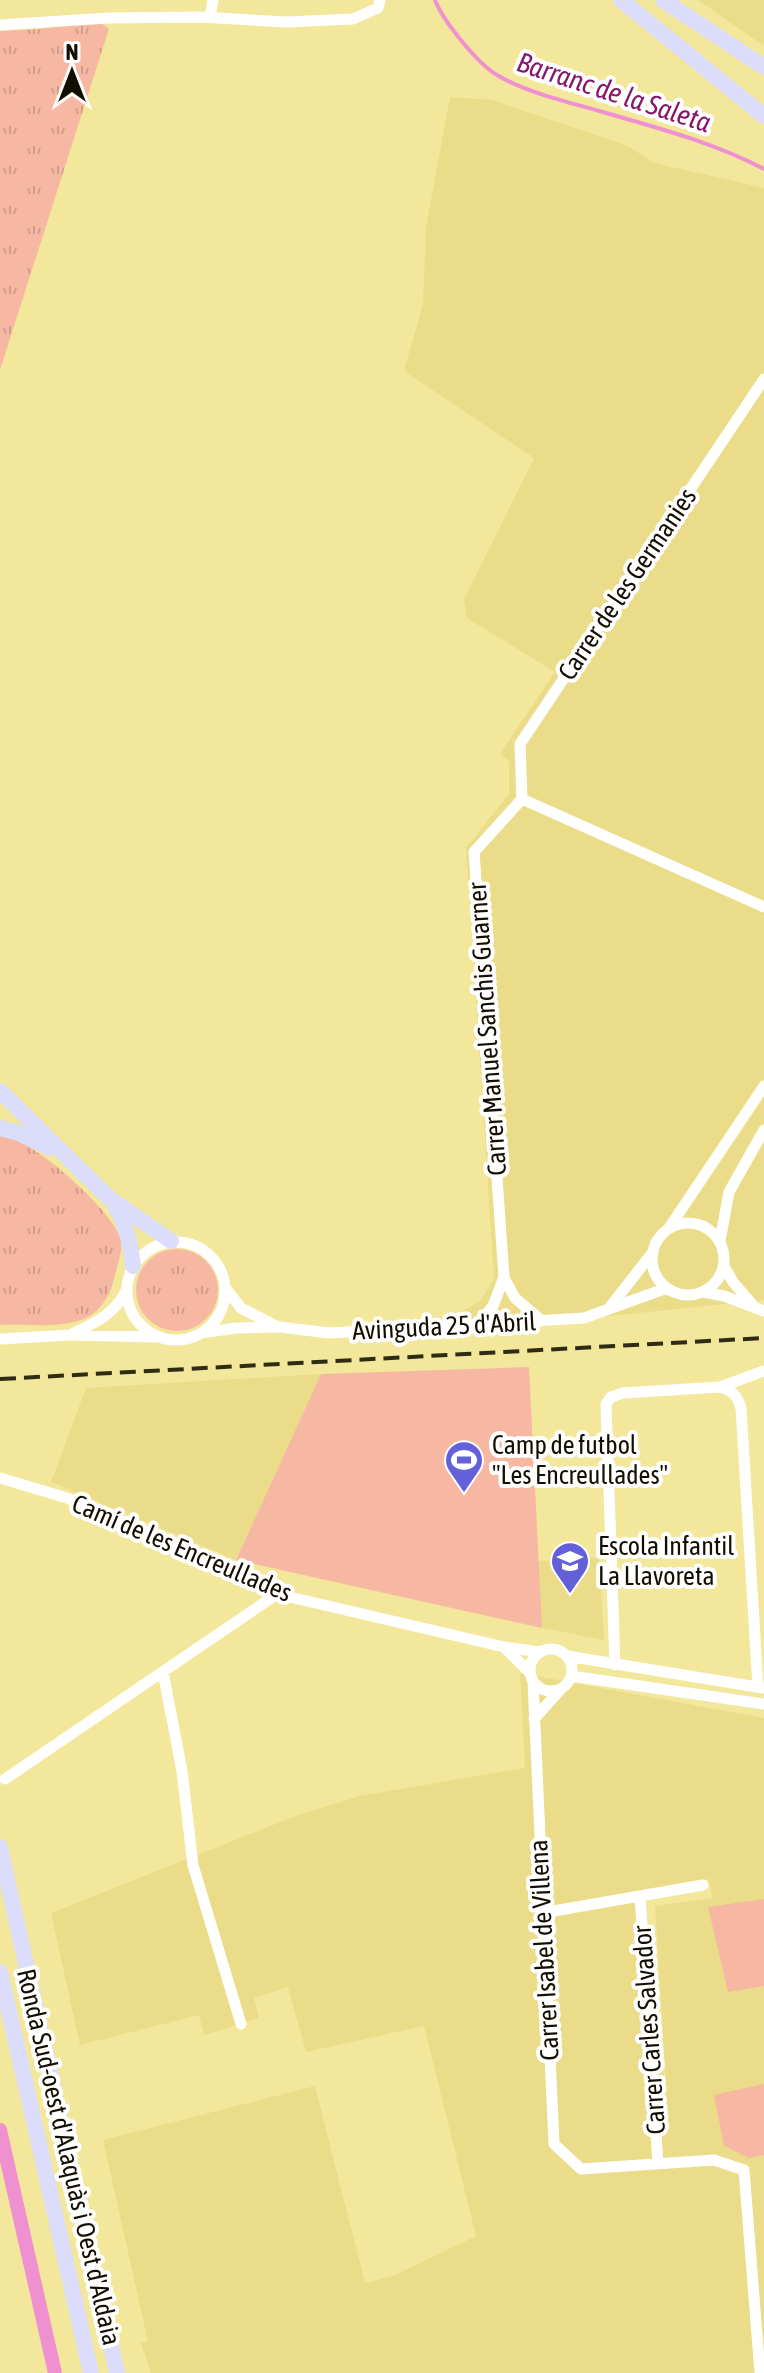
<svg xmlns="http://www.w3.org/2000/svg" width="764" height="2373" font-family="'Asap Condensed',sans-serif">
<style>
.built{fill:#eadc89;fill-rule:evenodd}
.grass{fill:url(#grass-tufts)}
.park{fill:#f7b8a3}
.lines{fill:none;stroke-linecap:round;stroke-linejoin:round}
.stream{stroke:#ef91d1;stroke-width:4}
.canal{stroke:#ef91d1;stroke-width:14}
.street{stroke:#fff;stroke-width:11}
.secondary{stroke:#dcddfb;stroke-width:16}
.rail{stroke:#302b14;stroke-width:4;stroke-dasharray:16 8;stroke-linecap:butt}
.labels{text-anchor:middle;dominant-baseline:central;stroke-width:8;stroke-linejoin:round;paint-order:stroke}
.street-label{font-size:26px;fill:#130f00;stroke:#fff}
.poi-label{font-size:26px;fill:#130f00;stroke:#fff;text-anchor:start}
.water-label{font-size:28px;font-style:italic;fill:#86176c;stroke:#fff}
</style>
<defs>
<pattern id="grass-tufts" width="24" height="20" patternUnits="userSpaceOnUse" patternTransform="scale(2)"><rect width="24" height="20" fill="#f7b8a3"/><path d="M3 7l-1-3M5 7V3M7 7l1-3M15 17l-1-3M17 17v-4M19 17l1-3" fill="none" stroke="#d39d8b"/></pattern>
</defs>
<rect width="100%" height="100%" fill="#f3e79b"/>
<!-- built -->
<path class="built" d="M698,0H764V46Z
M450,97L492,100L628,146L654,163L764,188V1300L475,1330L463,1311L481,1300L494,1278L466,848L509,794V761L500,754L555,672L467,618L464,600L534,458L404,371L423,304L426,227Z
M321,1374L236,1560L51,1482L86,1388Z
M599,1558L604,1640L542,1628L537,1561Z
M520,1673L764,1718V2373H151L141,2343L148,2341L103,2140L315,2086L365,2283L393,2276L476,2236L424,2026L306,2052L288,1987L254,1998L259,2018L204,2035L199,2015L80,2045L51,1913L301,1814L360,1796L525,1768ZM708,1879L713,1898L655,1906L668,2112L643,1892Z"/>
<!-- grass -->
<path class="grass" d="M100,22L109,29L0,370V31L39,29Z
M0,1134C30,1137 110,1208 120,1237C124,1250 117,1265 114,1279C110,1295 102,1310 86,1318C62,1329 26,1324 0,1325Z
M136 1290a41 41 0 1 1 82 0a41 41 0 1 1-82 0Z"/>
<!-- park -->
<path class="park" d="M529,1367L542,1628L236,1560L321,1374Z
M764,1899V1986L728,1992L708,1907Z
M764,2084V2155L749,2158L724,2146L714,2095Z"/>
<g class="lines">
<!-- stream -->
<path class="stream" d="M435,0C443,21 478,64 497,75C523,91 566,102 596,110C653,127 711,141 764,169"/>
<!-- canal -->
<path class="canal" d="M0,2130L55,2373"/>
<!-- street -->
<path class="street" d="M210,17L213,0
M0,25L108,18L200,17L286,22L353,19L378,8L380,0
M522,799L520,744L764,379
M522,799L764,907
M652 1259a36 36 0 1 1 72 0a36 36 0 1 1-72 0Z
M669,1228L764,1086
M720,1241L729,1192L764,1130
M127 1291a49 49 0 1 1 98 0a49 49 0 1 1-98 0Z
M724,1266L733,1282L752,1304
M504,1278L515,1298L542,1321
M226,1289L241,1308L276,1326
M703,1292L724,1296L764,1311
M610,1307L653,1252
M477,1325L493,1306L504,1277L474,852L522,799
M74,1333C97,1322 114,1314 126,1291
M201,1333L236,1328L280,1327L329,1333L584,1318L667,1288
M0,1339L70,1335L156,1337
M720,1387L764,1371
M0,1478L67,1498L190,1551L277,1594L504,1647L540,1652
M505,1648L530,1673
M530 1670a21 21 0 1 1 42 0a21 21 0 1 1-42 0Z
M567,1656L763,1688
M615,1665L606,1404L611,1397L623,1393L720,1387C733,1391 737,1395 741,1408L758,1687
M163,1672L182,1771L193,1865L241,2024
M571,1676L764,1704
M533,1681L554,2144L581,2169L714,2160L744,2170L760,2373
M534,1719L560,1690
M5,1779L277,1594
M640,1897L658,2164
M542,1913L703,1885"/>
<!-- secondary -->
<path class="secondary" d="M621,0L764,116
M663,0L764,67
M0,1091L109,1198L171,1241
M0,1128L19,1133L50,1148
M115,1206C127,1225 130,1243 133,1266
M0,1847L117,2373
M0,1972L91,2373"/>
<!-- rail -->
<path class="rail" d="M0,1379L764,1338"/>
</g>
<!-- icons -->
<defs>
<g id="stadium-pin" transform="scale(2)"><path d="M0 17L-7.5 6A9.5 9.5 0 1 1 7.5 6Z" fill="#6360d9" stroke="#fff"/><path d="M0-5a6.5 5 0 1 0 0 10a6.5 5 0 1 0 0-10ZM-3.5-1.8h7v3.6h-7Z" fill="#fff"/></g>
<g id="school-pin" transform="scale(2)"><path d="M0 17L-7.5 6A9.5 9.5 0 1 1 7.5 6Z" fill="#6360d9" stroke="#fff"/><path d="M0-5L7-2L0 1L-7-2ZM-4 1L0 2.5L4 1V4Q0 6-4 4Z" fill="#fff"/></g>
</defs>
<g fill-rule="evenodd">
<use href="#stadium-pin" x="464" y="1460"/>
<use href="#school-pin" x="570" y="1561"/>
</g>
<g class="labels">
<!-- street labels -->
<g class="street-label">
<text transform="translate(627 584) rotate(-56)">Carrer de les Germanies</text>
<text transform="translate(487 1029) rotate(-94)">Carrer Manuel Sanchis Guarner</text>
<text transform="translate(444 1326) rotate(-3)">Avinguda 25 d'Abril</text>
<text transform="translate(182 1548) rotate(23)">Camí de les Encreullades</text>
<text transform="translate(544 1950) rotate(-93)">Carrer Isabel de Villena</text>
<text transform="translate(649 2030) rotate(-94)">Carrer Carles Salvador</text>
<text transform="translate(69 2157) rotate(77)">Ronda Sud-oest d'Alaquàs i Oest d'Aldaia</text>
</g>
<!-- poi labels -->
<g class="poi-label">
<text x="492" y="1445">Camp de futbol<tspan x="492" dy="30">"Les Encreullades"</tspan></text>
<text x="598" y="1546">Escola Infantil<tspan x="598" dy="30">La Llavoreta</tspan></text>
</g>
<!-- water labels -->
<g class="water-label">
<text transform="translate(614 92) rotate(18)">Barranc de la Saleta</text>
</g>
</g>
<!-- north arrow -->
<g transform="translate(72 72)" stroke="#ffffff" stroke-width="6" paint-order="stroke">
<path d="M0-6L14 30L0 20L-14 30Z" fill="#130f00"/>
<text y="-12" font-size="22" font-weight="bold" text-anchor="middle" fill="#130f00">N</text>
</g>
</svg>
